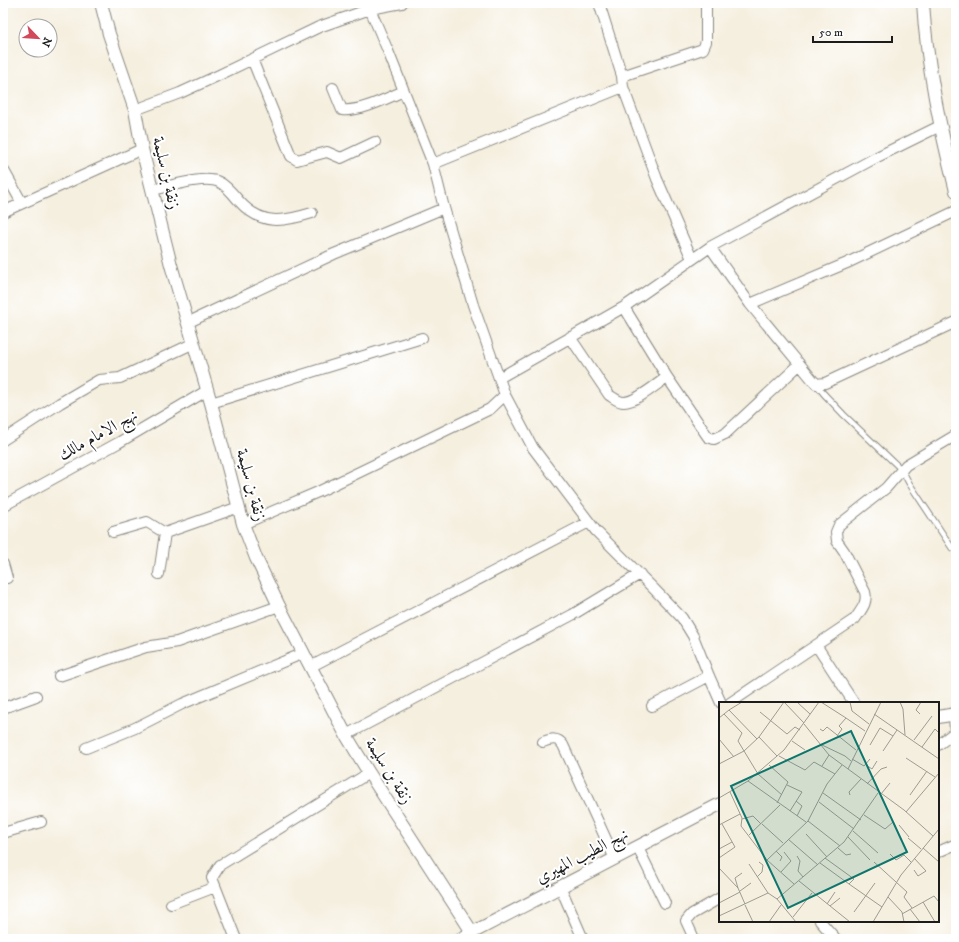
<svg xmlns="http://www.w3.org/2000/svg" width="959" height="942" font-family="'IM FELL DW Pica',Amiri,serif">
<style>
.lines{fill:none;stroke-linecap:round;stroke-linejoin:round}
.service-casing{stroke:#88867e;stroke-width:7}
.minor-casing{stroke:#88867e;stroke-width:12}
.tertiary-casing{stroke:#88867e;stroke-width:14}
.service{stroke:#fff;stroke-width:5}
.minor{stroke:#fff;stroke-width:10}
.tertiary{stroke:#fff;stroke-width:12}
.labels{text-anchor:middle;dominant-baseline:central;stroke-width:4;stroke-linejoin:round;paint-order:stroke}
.street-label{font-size:17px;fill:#1c1c1c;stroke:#fff}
.inset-road{fill:none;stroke:#9e9b91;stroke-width:1}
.view{fill:#0f766e;fill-opacity:0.15;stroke:#0f766e;stroke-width:2}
.inset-edge{fill:none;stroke:#1c1c1c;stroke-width:2}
</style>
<rect width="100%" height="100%" fill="#fff"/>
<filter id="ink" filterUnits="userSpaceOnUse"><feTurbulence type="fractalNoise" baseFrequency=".025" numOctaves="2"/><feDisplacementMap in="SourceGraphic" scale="8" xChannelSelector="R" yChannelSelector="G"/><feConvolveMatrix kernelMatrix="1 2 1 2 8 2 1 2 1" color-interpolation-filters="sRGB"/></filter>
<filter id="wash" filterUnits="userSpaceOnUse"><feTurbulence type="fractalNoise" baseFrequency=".012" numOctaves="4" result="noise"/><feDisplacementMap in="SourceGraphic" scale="16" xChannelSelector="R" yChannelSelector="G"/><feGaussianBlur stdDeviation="0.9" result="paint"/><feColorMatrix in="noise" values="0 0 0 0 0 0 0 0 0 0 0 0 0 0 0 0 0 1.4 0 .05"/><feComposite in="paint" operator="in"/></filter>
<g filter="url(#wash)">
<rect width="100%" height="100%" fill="#f5efdf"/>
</g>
<g filter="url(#ink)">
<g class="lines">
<!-- service casing -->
<g class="service-casing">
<path id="service" d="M816,384L824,394L844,415L902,470L909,483L952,548"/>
</g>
<!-- minor casing -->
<g class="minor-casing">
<path id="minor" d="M599,3L622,76L623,87L657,179L692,259
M370,9L388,51L433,164L444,208L473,305L505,395L533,448L596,531L654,589L682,618L693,636L709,676L721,703
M252,59L291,156L297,160L327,152L341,158L375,142
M622,76L703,49L706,42V3
M333,88L342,110C361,112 387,98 404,91
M135,110L180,93L215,77L319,27L370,9L402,3
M433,164L623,87
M3,169L22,203
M152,190C168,187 204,175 219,182C226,185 234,195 239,201C261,226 283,222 312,213
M3,212L142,149
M710,247L750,304L816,384L825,383L956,322
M750,304L847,263L956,211
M624,307L667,377L708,437L714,439L725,434L799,365
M189,322L334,254L444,208
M570,337L609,395C614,398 618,402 624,402C636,402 657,384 667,377
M499,378L624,307L710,247L877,157L940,126
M211,403L422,338
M3,440L60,403L99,380L120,378L194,343
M3,506L118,443L208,390
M243,524L318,492L490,409L505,395
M113,532L147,522L165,533
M3,564L7,578
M159,574L165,533L239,507
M816,645L854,703
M310,667L589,522
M59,676L146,647L177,642L279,606
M730,703L855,619C861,610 868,603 865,592L844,551L837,541L836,532L839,525L886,488L906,465L956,435
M652,706L709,676
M3,708L36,696
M346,735L572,615L640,574
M543,742C551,739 558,737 563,745L615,859
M938,745L955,732L954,715
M86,748L135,728L182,704L304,653
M3,833L41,822
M638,848L665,903
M938,852L956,844
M560,886L583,939
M171,904L215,887
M820,921L836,939
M236,939L212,878L220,865L369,773
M693,939L692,934L686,921L692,914L720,898"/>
</g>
<!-- tertiary casing -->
<g class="tertiary-casing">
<path id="tertiary" d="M101,3L109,34L135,110L142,149L171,265L211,403L243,524L256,558L279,606L346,735L369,773L472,932
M923,3C927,68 940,128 956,191
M938,717L956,714
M460,939L720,804"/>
</g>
<!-- service -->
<use href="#service" class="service"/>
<!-- minor -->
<use href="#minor" class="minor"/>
<!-- tertiary -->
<use href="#tertiary" class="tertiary"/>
</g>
</g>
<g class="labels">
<!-- street labels -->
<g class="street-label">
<text transform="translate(166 173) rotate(77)">زنقة بن سليمة</text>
<text transform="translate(98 435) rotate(-29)">نهج الامام مالك</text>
<text transform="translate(251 485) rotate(75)">زنقة بن سليمة</text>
<text transform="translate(389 771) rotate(58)">زنقة بن سليمة</text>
<text transform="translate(582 856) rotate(-27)">نهج الطيب المهيري</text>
</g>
</g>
<!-- overview -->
<g transform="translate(719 702)">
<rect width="220" height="220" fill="#f5efdf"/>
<path class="inset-road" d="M23,0L10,8L38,37M65,0L85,21M78,0L91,12M102,0L127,16L120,24L123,27L118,34M131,0L133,9L150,22M181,0L184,7L186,33M41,10L68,32L76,25L81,28M5,12L23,31L19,39L25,49L40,35M155,12L220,57M201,12L197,8L202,0M0,16L10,8M127,16L146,29M85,22L110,53L185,108L214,134M101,27L104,29L108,25L137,48M0,37L15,55M195,38L213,14M73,39L86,48M103,43L126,54L132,59M151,43L161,26L174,34M203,45L216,27L220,31M164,49L178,28M58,54L40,35L65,0M60,54L86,68L95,60L116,72M187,56L216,75M133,57L145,64L151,57M0,62L25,49L39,72L63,93M50,63L69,80L58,101M147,63L153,67L158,59M103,64L110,53M129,67L162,0M29,79L87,120M148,82L162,67L168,65M68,83L83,90L71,109M11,90L23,116L22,124L48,158L75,182M104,91L142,118M162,92L171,81M131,93L130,90L142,77M191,93L208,69M0,96L29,79L65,48L100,0M77,99L83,104L78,114M100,100L135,127M187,110L220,71M145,113L166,127L174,120M23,117L34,114L42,122M89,119L121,144M43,122L64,141M0,123L21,112M180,123L190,135M134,129L159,151M87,132L108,155M30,133L61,103M129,135L151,158M189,136L202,147M69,137L99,163M119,146L127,153L132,152M204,146L220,160M0,147L13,140M57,149L63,155L61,159M171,152L177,158L185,153L192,160M78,154L81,159L79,169L84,175M0,156L16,145L3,122M106,156L135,177L130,182L163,205M48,158L89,119L108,82L123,63M155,160L188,190L185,195L193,206M101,161L130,182M30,162L49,191M0,166L19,186L26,202M195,168L199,174L207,169L195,156M62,170L72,159L65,150M38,175L43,170L44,163L40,160M80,179L131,220M19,186L16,176L23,171M21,189L32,181M169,195L183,210L185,220M58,197L77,220M204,200L216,220M0,201L21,190M108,202L116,190M26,203L34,220M111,204L121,196M191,207L201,220M135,210L156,181M183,212L215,194L220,200M0,214L49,191L58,197L125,140L159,91M74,215L93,191M50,220L62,203M154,220L182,173L220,127"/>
<path class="view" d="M132,29L188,150L69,206L12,84Z"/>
<rect width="220" height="220" class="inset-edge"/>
</g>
<!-- margin -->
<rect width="959" height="942" fill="none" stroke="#fff" stroke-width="16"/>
<!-- north arrow -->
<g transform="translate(38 38) rotate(115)"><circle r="19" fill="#ffffff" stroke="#a4a4a4"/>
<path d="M0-3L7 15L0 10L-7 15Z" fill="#d1495b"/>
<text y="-6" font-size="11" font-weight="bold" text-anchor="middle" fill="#1c1c1c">N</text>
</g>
<!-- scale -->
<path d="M813 36v6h79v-6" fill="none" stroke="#1c1c1c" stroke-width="2"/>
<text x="819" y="36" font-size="12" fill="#1c1c1c" stroke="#ffffff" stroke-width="3" paint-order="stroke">50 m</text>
</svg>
